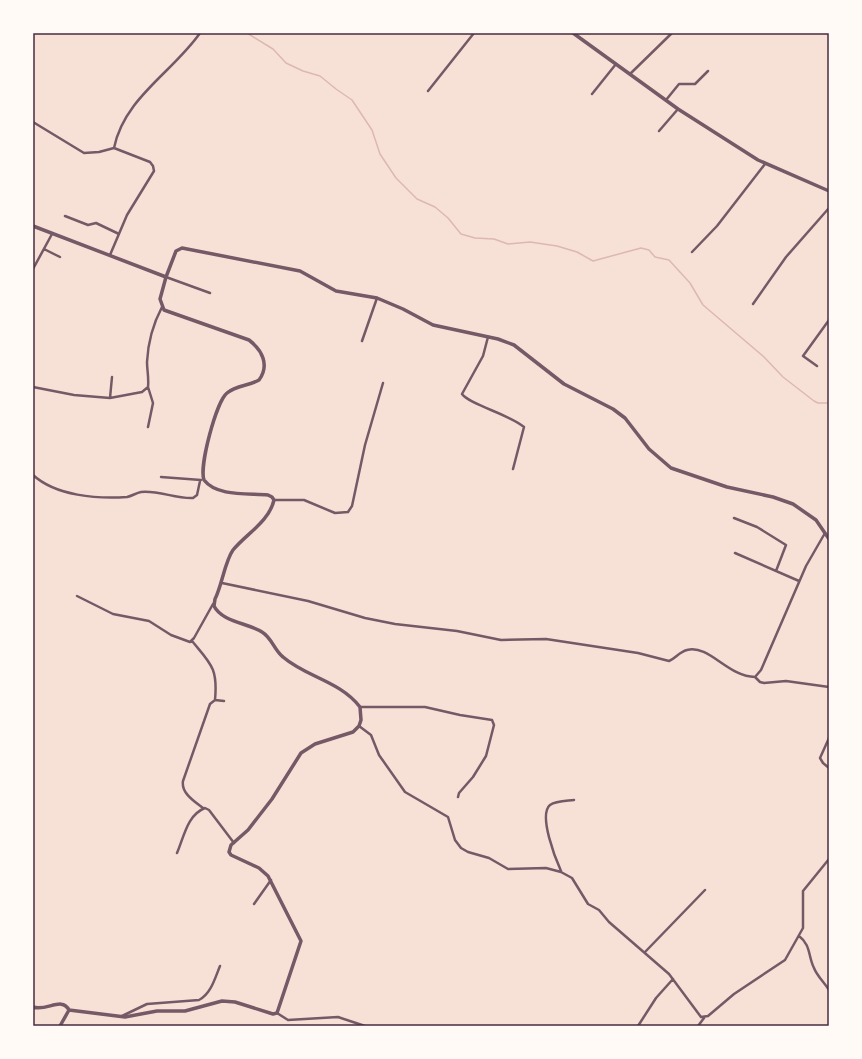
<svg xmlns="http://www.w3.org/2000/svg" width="862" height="1059" font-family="Lora,serif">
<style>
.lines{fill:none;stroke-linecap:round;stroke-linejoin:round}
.stream{stroke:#dcb8b0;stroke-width:1.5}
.minor{stroke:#755966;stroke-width:2.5}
.tertiary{stroke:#755966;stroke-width:3.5}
.neatline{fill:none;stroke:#4a2c40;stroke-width:1.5}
</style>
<rect width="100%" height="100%" fill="#f7e1d7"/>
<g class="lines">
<!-- stream -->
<path class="stream" d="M247,33L273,49L286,63L303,71L320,76L336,89L352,100L372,130L380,154L396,178L417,199L435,207L448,218L461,234L475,238L494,239L508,244L530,242L557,246L577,252L593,261L641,248L649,250L655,257L669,260L690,283L703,305L764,357L783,377L814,401L818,403H829"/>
<!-- minor -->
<path class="minor" d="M630,74L672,33
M428,91L474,33
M592,94L616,64
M666,100L679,84H695L708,71
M33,122L84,153L99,152L114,148
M659,131L678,109
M65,216L88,225L96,223L119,234
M44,249L60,257
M692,252L717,226L765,164
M110,255L127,215L154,171L153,166L150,162L114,148C124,98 173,72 200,33
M33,269L52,234
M166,277L210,293
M753,304L786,257L829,208
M488,337L483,356L462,394C470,405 509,414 524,427L513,469
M362,341L377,298
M817,366L803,356L829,320
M33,387L74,395L110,398L142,392L148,387C149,378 147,370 147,362C148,342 153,324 162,307
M110,398L112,377
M148,427L153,403L148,387
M33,475C56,496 97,499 127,497C132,496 136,493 141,492C158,490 176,499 193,498L197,495L200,481
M161,477L201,480
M274,500H304L335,513L348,512L352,506L365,445L383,383
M734,518L757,527L786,545L776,571
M735,553L799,581
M222,583L308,601L365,618L395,624L457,631L501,640L546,639L638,653L669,661C676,658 679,652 687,650C709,644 728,677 755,677L761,670L806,566L825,533
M77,596L113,614L149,621L171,635L190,642L194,638L213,604
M192,641C211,664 218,668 215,700
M755,677L760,682L764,683L786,681L829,687
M360,707H425L460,715L492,720L494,725L486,756L473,777L459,793L458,797
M359,726L371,735L379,755L405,792L448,817L455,840L461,848L468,852L489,858L508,869L546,868L561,872L572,878L588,904L599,910L609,922L669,974L701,1017L708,1016L734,994L785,960L803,928V891L829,859
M829,738L820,758L823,763L829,768
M203,808C194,801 181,793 183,781L210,704L215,700L224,701
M177,853C184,837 187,815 205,808L209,810L234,843
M561,871C556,860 538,815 550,805C556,801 567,801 574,800
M254,904L271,880
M799,936C811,945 808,956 814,968C817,976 824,982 829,990
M645,952L705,890
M277,1013L288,1020L338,1017L365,1026
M122,1016L147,1004L199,1000C211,994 215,978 220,966
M638,1026L656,998L673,979
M698,1026L704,1018"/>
<!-- tertiary -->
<path class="tertiary" d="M573,33L678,109L758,160L829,191
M33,226L166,277L176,251L182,248L300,271L336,291L377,298L403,309L433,325L498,339L514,345L564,384L613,409L625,418L649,449L671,468L727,487L773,497L793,504L816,520L829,539
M33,1007C46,1012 62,996 69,1010L60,1026
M69,1010L125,1017L157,1011H185L222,1001L235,1002L273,1014L277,1013L301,941L268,876L259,868L231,855L229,852L231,845L248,830L272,799L301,753L315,744L353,732L359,726L361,720L360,707C340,681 306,677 283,657C274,650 272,638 262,632C248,623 222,622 214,606L215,599C222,585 225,561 233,550C246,534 269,522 274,500L272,497L268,495C249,493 217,497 204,480C199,467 216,402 227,393C236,385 249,386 259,380C270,365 262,350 249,340L164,310L160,299L166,277"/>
</g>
<!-- border -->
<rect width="862" height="1059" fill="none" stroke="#fffaf5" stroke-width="68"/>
<rect x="34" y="34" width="794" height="991" class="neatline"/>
</svg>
